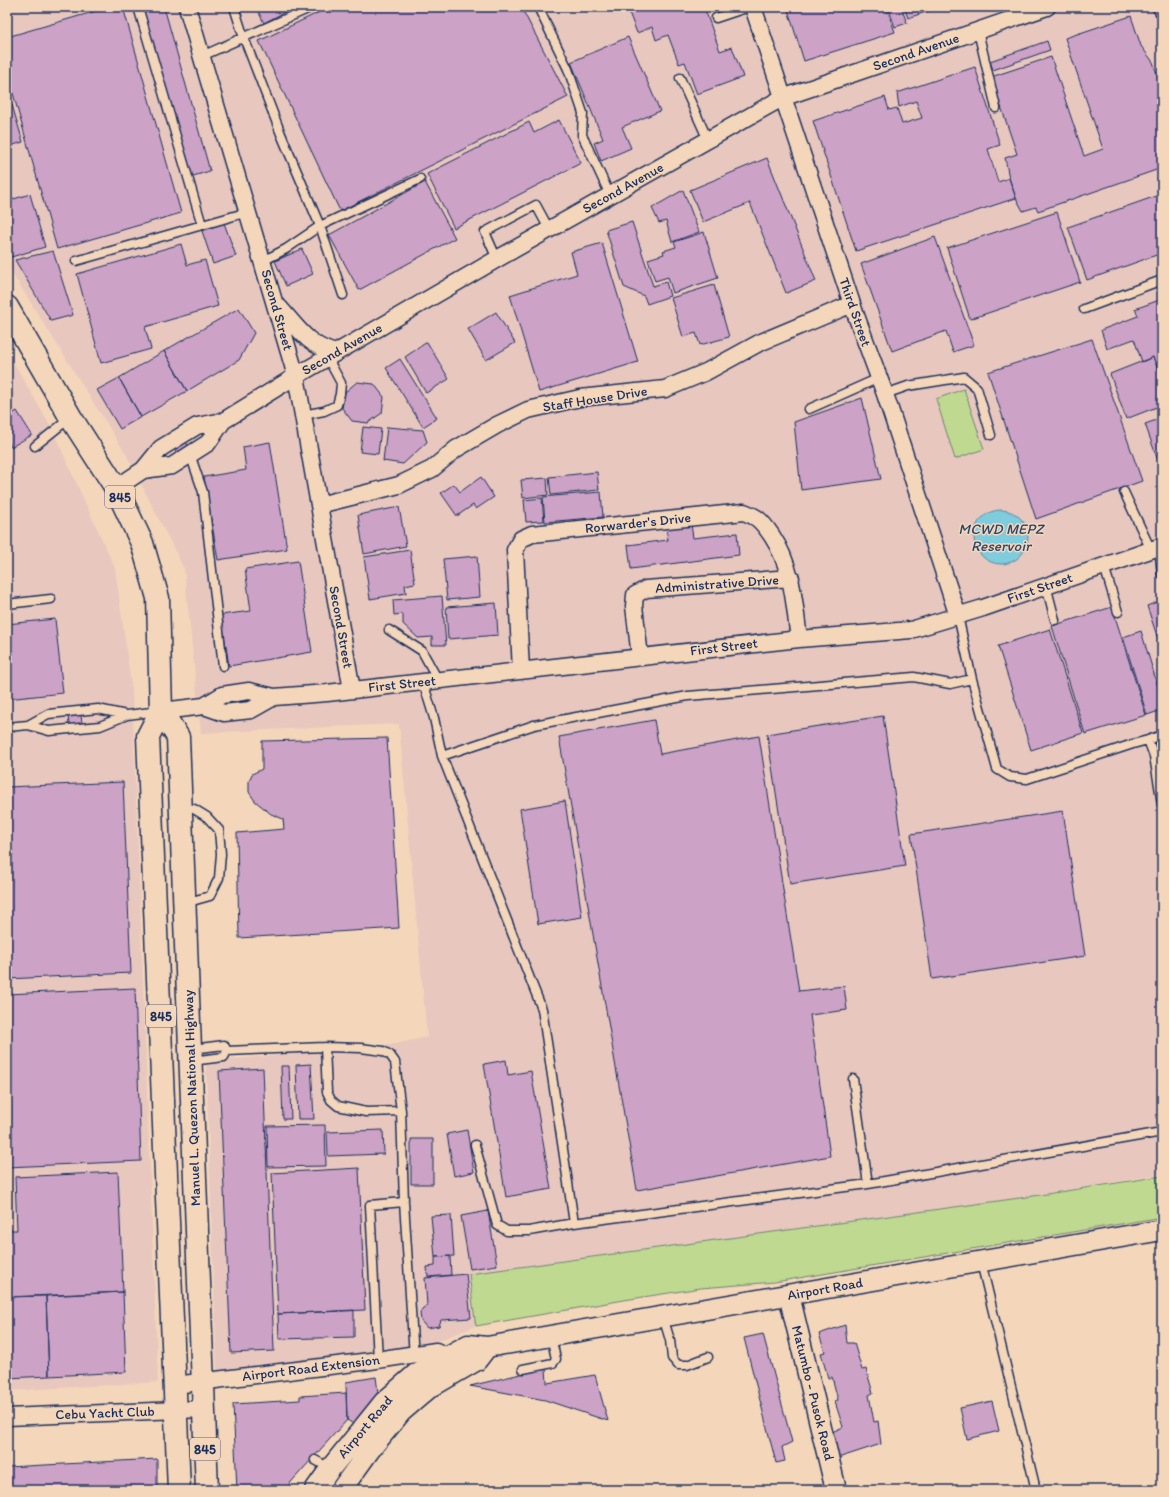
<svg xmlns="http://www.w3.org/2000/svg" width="1169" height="1497" font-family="Itim,sans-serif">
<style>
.built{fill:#e8c7be}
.green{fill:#bfd990;stroke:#6d8477}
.water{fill:#7eccdc;stroke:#568daa}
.building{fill:#cca2c6;stroke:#1b2f5e}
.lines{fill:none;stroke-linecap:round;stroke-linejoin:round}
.service-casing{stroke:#1b2f5e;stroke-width:11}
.minor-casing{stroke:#1b2f5e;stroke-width:19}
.tertiary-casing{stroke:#1b2f5e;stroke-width:23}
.primary-casing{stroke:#1b2f5e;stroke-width:25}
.service{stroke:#f4d7ba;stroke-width:8}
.minor{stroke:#f4d7ba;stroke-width:16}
.tertiary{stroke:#f4d7ba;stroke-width:20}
.primary{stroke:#f4d7ba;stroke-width:22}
.labels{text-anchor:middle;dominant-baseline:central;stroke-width:3;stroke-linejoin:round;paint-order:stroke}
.shield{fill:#f4d7ba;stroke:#5c617a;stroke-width:1}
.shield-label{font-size:13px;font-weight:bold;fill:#1b2f5e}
.street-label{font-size:14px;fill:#1b2f5e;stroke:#f4d7ba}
.water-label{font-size:15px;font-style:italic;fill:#2a4771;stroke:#f4d7ba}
</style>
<rect width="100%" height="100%" fill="#f4d7ba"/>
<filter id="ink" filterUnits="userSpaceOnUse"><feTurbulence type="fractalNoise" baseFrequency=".025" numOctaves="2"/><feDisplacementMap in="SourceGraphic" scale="8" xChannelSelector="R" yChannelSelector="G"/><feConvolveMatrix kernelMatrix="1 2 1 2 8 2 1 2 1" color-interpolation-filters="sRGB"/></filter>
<g filter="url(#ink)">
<!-- built -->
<path class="built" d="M7,7H1162V1174L1027,1197L469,1274L476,1326L422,1347L217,1374L206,1062L400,1043L427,1037L399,724L201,733L184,569L126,454L7,265Z
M7,351L51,427L115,568L132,691L158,1382L7,1391Z"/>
<!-- green -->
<path class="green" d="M964,389L984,449L955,459L936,399Z
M1162,1176V1217L775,1282L701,1288L624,1300L476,1326L475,1320L469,1274L1027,1197Z"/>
<!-- water -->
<path class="water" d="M974 537a27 27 0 1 1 54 0a27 27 0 1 1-54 0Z"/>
<!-- building -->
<path class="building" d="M110,7H123L181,213L57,249L7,72V37Z
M142,7H164L210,171L190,177Z
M256,7H294L264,23Z
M330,7H521L568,97L340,211L259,41Z
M637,7H704L720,51L732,47L743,77L697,94L685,62L679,64L668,35L656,40L652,27L637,33L628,10Z
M787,7H886L895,32L804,61Z
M888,7H901L907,23L895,27Z
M904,7H941L908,18Z
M1131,16L1141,46L1153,62L1162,89V168L1038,211L1036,207L1023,211L1016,198L1009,178L1005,158L1017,154L991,77L1051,57L1084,156L1103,149L1065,38Z
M628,37L660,111L622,127L631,148L601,161L594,143L603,139L571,62Z
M1047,41L1050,50L993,70L990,61Z
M975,67L1000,145L988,149L998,182L1009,178L1016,198L856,251L813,121L885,97L889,110L897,108L902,124L922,118L916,101L899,107L897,93Z
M12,105L23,142L7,147V106Z
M559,120L581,163L454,228L427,174L529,122L534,133Z
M767,158L816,281L786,293L750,203L703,222L690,190Z
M425,182L455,238L359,290L329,235Z
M683,190L699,232L672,242L666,221L659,223L652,208Z
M30,194L45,247L8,258L7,201Z
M1162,194V253L1087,280L1068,227Z
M1057,212L1080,282L970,319L947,248Z
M632,222L653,286L666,282L670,296L647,304L644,296L624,287L606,230Z
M224,223L236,256L213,264L202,231Z
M704,232L718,278L673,293L668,277L655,281L648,259L664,254L663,251L676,247L674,242Z
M935,237L974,345L953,352L946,331L892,351L861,264Z
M602,243L638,362L539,392L510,295L577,274L571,252Z
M181,244L187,265L205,260L218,306L145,327L151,349L101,363L77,274Z
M302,249L313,274L286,286L275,261Z
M53,251L73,315L51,321L15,260Z
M714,285L729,337L700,345L696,333L683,337L671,298Z
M1162,299V367L1158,369L1153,357L1142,362L1134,339L1107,349L1101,330L1138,316L1135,309Z
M239,308L254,333L239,360L187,391L164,351Z
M496,312L515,343L486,360L468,329Z
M1092,339L1142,481L1036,519L988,372Z
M427,342L449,379L426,393L405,357Z
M164,351L187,391L141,417L119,378Z
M1153,357L1158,369L1162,367V405L1126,419L1110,374Z
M400,359L437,418L423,427L386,368Z
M119,378L141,417L120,429L97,390Z
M357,382L374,384L384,397L382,413L368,423L352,421L342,408L345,392Z
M862,398L881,479L801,490L794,422Z
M17,411L32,435L11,447L7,440V417Z
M1162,418V472L1145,424Z
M363,427L381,429L378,454L360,452Z
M387,427L423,430L427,442L403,464L383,461Z
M185,440L189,447L178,455L173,448Z
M270,442L287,549L218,560L204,477L246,470L243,447Z
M597,472L599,490L551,495L549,477Z
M481,477L494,497L476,509L473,505L457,516L441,493L454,484L460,492Z
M547,478L548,495L523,498L521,480Z
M601,492L603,517L545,522L543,497Z
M542,498L544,521L526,522L524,500Z
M399,507L406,546L364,554L358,515Z
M691,524L693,538L737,533L739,555L631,569L628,545L668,540L666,528Z
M410,550L415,583L405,585L406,593L370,599L364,557Z
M477,556L480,597L447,600L443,559Z
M298,561L312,652L229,666L221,615L251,611L245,569Z
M442,596L446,645H432V637L418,638L403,624V614L394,615L393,600Z
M1162,600V651L1147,606Z
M496,603L498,635L448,639L446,607Z
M1112,607L1146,715L1085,734L1052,626Z
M55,619L63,693L7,699V624Z
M1050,629L1083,733L1031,750L998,646Z
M1141,631L1162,700V710L1147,715L1123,637Z
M239,698L240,705L225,707V700Z
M81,715L82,723L69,725L68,716Z
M883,716L905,866L790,884L767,734Z
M654,720L660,754L759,736L799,991L844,986L847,1010L810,1015L830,1156L637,1190L559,737Z
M387,738L399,928L239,938L237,833L284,829L283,819L271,814L255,801L249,792V781L252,774L262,769V741Z
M123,782L131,973L7,979V787Z
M565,801L582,917L538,924L520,809Z
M1063,811L1085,956L932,979L911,834Z
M135,988L141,1161L7,1167V994Z
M506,1060L508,1075L531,1071L551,1189L506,1197L484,1064Z
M311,1064L314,1119H298L296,1065Z
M281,1066H289L291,1119H283Z
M263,1068L274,1351L231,1353L219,1071Z
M325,1125L326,1166L268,1167L267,1126Z
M383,1130L384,1154L328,1156L327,1132Z
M467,1130L474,1172L454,1176L447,1134Z
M411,1139H433V1184H411Z
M359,1168L365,1310L278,1314L272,1173Z
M118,1172L123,1292L7,1297V1230H17L15,1177Z
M488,1211L497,1265L470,1269L461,1216Z
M451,1215L454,1256L435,1257L431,1216Z
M450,1256L451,1275L428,1277L427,1267L435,1266V1257Z
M466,1274L471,1318L441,1320L439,1326L427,1328L421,1321L420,1313L422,1309L427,1305L425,1278Z
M123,1292L126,1372L49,1376L46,1296Z
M46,1296L49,1376L7,1378V1297Z
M354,1310V1337L279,1339L278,1314Z
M845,1325L847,1343H854L862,1370L866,1369L873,1393L869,1395L874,1422L878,1421L881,1444L838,1458L832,1432L843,1427L835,1402L838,1400L832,1377L828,1378L821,1353L825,1352L819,1334Z
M763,1334L792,1442L782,1447L785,1461L776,1463L744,1338Z
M546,1368L547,1383L595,1375L608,1421L545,1400L470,1386Z
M376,1377L379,1400L355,1425L347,1420L346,1382Z
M346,1393L347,1420L284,1490H237L233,1404L300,1400V1396Z
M992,1401L999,1431L967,1439L960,1408Z
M157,1459V1490H7V1467Z"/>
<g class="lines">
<!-- service casing -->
<g class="service-casing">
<path id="service" d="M138,7L202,225
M234,7L244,38L281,134L320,226L343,295
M538,7L568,69L583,113L582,135L610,195
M716,18L749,7
M978,31L996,108
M202,56L312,7
M680,78L708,140
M497,259L485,232L536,205L549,229
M76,261L248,212
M263,261L286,249L320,226L420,179
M1084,309L1162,280
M885,394L908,386L964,377L977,388L991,435
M809,409L879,378
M303,415L324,411L337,405L340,394L341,383L327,357
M35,446L70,418
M190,454L203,492L223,666
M1124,492L1151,550
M1159,547L1162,574
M1104,566L1118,612
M1046,585L1055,620
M7,604L51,599
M958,616L972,679L997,769L1010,777L1027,779L1133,744L1148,740L1154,756L1162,804
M389,630L422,651L438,680
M423,682L434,718L442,756L542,1009L574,1223
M28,725L48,714L98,709L126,715
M7,727L28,725L49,731L100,726L127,715L159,711
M1148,740L1162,735
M442,756L534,725L688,696L914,677L950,684L972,679
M181,808L194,809L207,817L219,830L221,854L219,878L210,896L185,903
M325,1047L327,1092L331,1100L338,1106L366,1112L401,1111
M227,1051L224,1045L200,1048L197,1054L199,1060L224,1057L227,1051L325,1047L361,1048L383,1051L390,1055L395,1062L401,1111L404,1202L414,1357
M853,1079L868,1184
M475,1145L497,1225L507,1231H529L574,1223L868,1184L1162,1132
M981,1262L1036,1490
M663,1317L670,1340L672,1358L678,1365H687L708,1357
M378,1360L370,1205L404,1202
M523,1369L553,1363L556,1359L551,1336
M315,1460L330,1468"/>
</g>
<!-- minor casing -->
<g class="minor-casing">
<path id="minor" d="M187,7L296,376L352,690
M753,7L854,310L885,394L958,616
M1161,7L1162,9
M279,307C297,327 308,346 336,353
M143,470L172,466L208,443L223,421L296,376L497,259L782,98L1047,7
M116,488L143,470L161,448L197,426L223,421
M319,505L399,485L432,469L456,449L497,425L528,410L580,398L665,389L706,372L759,343L852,304
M640,657L634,606L635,595L646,589L791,578
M521,671L515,550L521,539L532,534L744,512C749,514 754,516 758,519C764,524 768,530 772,536C793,568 794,602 799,639
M204,706L222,695L249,691L274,697L327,693L799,639L911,630L983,608L1162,546
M162,711L204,706L224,713L251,710L274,697
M175,1385L370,1361L436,1351L446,1356
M7,1417L203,1409"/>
</g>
<!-- tertiary casing -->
<g class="tertiary-casing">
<path id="tertiary" d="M789,1295L836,1490
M315,1490L330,1469L384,1402L416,1374L468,1345L487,1347L1162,1230
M341,1490L369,1451L401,1412L429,1388L477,1360L487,1347"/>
</g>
<!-- primary casing -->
<g class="primary-casing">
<path id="primary" d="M7,307L71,418L116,488L142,543L158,598L161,711L148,736L179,1490
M161,711L178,737L207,1490"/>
</g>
<!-- service -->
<use href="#service" class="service"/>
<!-- minor -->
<use href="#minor" class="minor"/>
<!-- tertiary -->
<use href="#tertiary" class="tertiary"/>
<!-- primary -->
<use href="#primary" class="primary"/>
</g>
</g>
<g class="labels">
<!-- shield labels -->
<g class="shield">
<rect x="105" y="486" width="30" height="22" rx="3"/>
<rect x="146" y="1005" width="30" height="22" rx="3"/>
<rect x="190" y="1438" width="30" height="22" rx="3"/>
</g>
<g class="shield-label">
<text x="120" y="497">845</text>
<text x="161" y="1016">845</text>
<text x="205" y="1449">845</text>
</g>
<!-- street labels -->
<g class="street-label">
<text transform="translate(916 52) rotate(-19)">Second Avenue</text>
<text transform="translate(623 188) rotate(-29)">Second Avenue</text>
<text transform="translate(277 310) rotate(74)">Second Street</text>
<text transform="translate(855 312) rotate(71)">Third Street</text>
<text transform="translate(342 349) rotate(-30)">Second Avenue</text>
<text transform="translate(595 399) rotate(-9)">Staff House Drive</text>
<text transform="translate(638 523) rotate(-6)">Rorwarder's Drive</text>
<text transform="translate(717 584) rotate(-4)">Administrative Drive</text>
<text transform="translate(1040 588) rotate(-19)">First Street</text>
<text transform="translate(341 627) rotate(80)">Second Street</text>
<text transform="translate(724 647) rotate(-7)">First Street</text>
<text transform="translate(402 684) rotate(-6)">First Street</text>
<text transform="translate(192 1098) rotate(-92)">Manuel L. Quezon National Highway</text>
<text transform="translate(825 1289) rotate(-10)">Airport Road</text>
<text transform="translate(311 1368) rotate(-7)">Airport Road Extension</text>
<text transform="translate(813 1393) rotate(76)">Matumbo - Pusok Road</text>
<text transform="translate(105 1413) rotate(-2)">Cebu Yacht Club</text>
<text transform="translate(365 1427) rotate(-50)">Airport Road</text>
</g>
<!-- water labels -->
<g class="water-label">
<text x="1001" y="529">MCWD MEPZ<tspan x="1001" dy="17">Reservoir</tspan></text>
</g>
</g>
<!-- margin -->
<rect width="1169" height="1497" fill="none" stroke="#f4d7ba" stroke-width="24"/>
<rect x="12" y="12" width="1145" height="1473" fill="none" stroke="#1b2f5e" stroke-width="1.5" filter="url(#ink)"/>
</svg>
